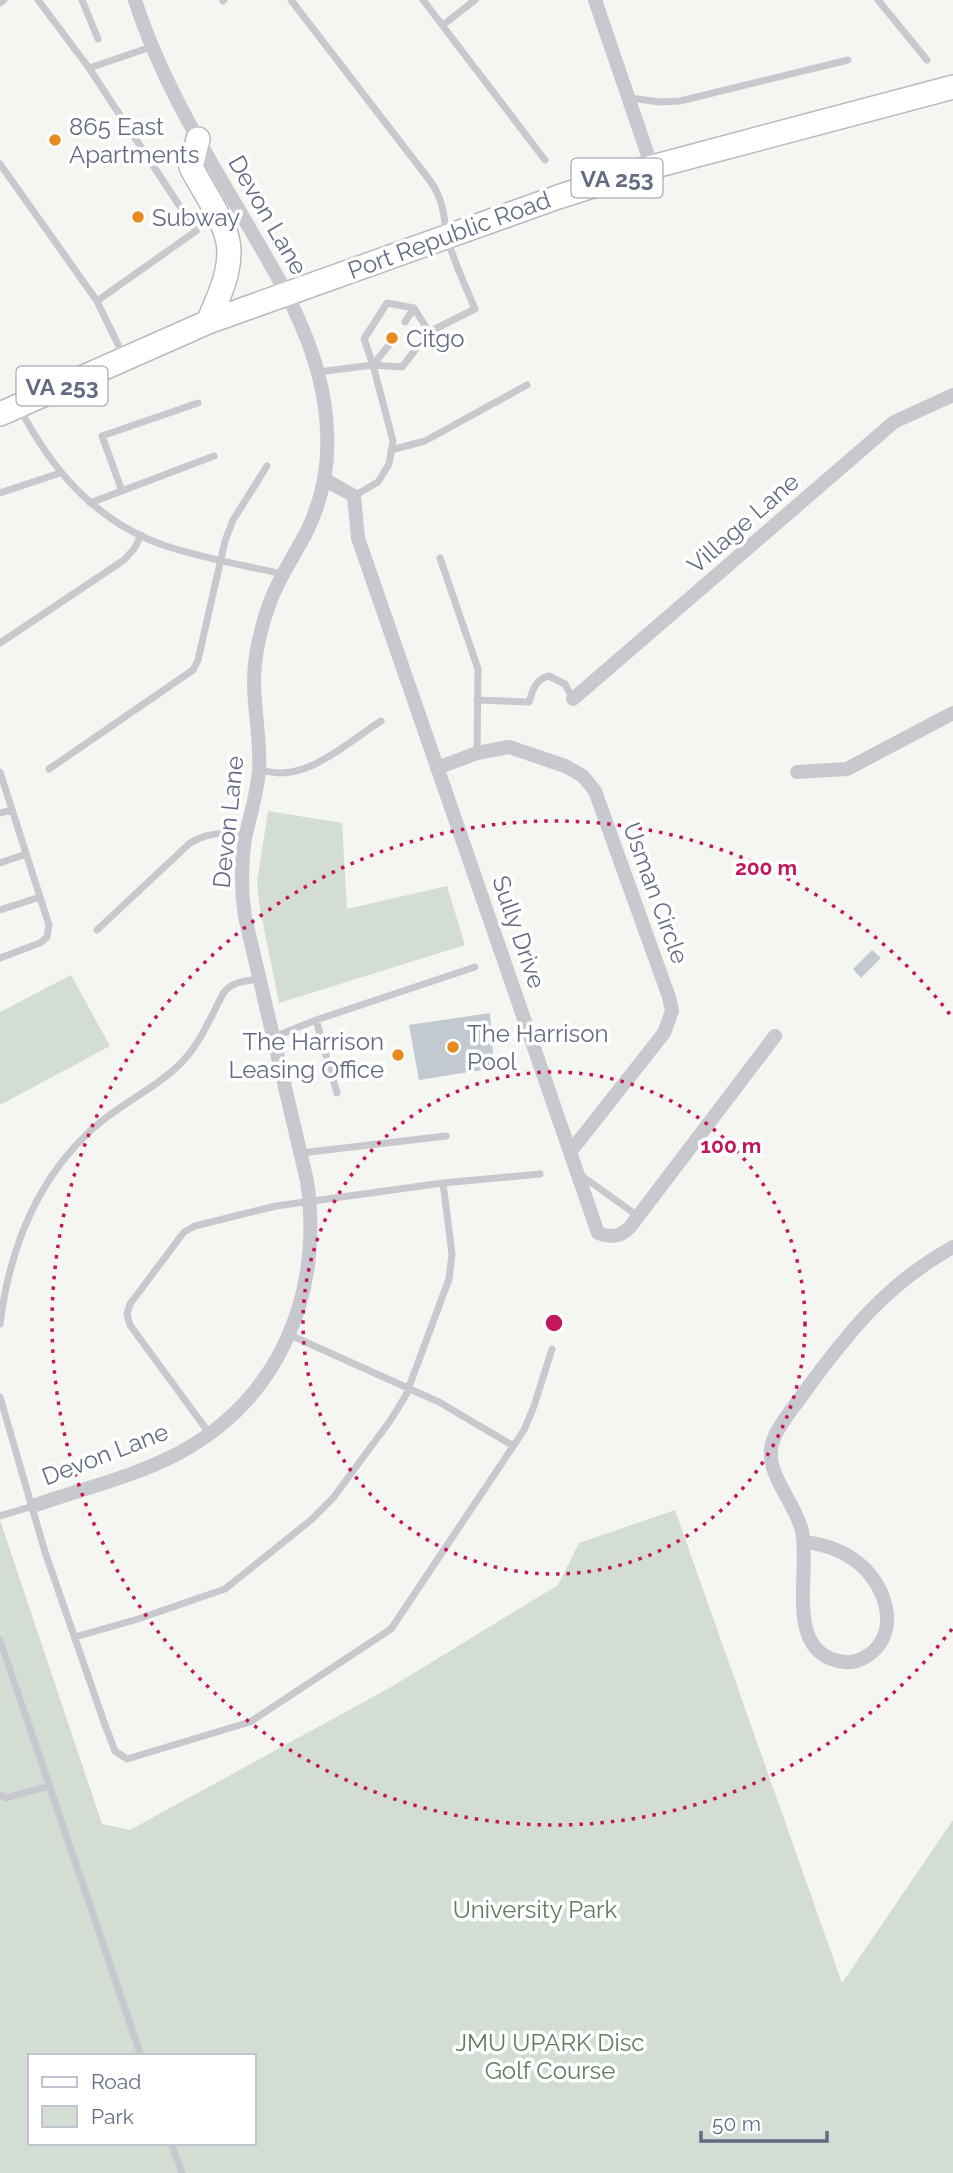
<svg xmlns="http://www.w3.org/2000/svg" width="953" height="2173" font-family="Raleway,sans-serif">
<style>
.green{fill:#d4ddd3;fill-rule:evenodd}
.water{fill:#c3c9d1}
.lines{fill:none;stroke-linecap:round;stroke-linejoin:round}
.primary-casing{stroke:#b8babf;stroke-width:26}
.service{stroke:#c8c9ce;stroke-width:7}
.minor{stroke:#c8c9ce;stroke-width:14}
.primary{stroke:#fff;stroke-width:23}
.ring{fill:none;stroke:#c2185b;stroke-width:3.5;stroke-dasharray:3.5 7}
.poi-dot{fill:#e98a1f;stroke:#fff;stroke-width:2.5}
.labels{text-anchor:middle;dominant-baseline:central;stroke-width:7;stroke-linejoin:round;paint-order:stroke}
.shield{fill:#fff;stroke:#9298a9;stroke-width:2}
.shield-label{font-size:23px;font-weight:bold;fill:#646c84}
.poi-label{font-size:24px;fill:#646c84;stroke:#fff;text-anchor:start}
.street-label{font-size:24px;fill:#646c84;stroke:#fff}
.park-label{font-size:24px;fill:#637b65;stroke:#fff}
.centre{fill:#c2185b;stroke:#fff;stroke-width:3.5}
.ring-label{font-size:21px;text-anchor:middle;font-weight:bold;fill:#c2185b;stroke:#fff;stroke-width:7;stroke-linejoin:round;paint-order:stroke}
</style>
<rect width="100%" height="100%" fill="#f5f6f2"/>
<!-- green -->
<path class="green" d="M268,811L342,823L347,909L447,886L465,945L279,1003L260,909L257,882Z
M71,975L110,1046L0,1105V1012Z
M675,1510L842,1983L953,1820V2173H0V1520L102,1824L130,1830L391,1687L558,1585L579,1543ZM30,2056H254V2143H30Z"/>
<!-- water -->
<path class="water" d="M872,950L881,958L861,978L853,969Z
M490,1013L494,1068L419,1080L409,1025Z"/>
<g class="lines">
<!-- primary casing -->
<g class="primary-casing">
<path id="primary" d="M198,139L191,167C201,187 219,212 226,234C236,263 219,296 208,322
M0,414L208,322L558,197L652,167L953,87"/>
</g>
<!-- service -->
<path class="service" d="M38,0L89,68L151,47
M82,0L98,39
M291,0L431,182C444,202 443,213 447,235C450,254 467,289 475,309L429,332
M423,0L545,160
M878,0L927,60
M223,1L224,0
M0,3L4,0
M443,25L475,0
M89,68L196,231L97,301L124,357
M630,98L660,102L680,101L848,60
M0,164L97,301
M405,322L414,308
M373,365L389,345
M318,372L373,365L402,367L429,332L414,308L387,303L364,339L373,365L393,441L389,464L378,482L354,496
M19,407C51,469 95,521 163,545C201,558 243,565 283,574
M391,450L425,441L527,385
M122,491L102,436L198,403
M0,493L60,473
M90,503L214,456
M440,558L478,669L477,753
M0,643L124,560L134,549L141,535
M477,700L529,702C533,689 536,679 549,676L565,684L573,699
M49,769L193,670L198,660L225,541L233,520L267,466
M259,769C303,786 345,744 381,721
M0,772L49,925L47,937L40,943L0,958
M0,813L12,810
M0,863L26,854
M0,910L40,897
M97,930L190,843C207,833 225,830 245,838
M316,1020L337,1093
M274,1037L316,1020L475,967
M301,1153L446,1136
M582,1176L638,1216
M0,1324C9,1252 35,1183 89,1132C117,1105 156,1089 183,1061C201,1042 212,1014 224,992C234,981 245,981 259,979
M290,1335L439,1402L512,1445
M0,1397L45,1552L105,1725L115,1751L127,1759L250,1722L391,1629L524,1430L534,1406L552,1349
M209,1433L130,1325L127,1314L130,1304L184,1232L195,1226L276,1206L443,1183L540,1174
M0,1516L33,1506
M75,1637L138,1619L225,1589L311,1520L333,1498L390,1421L406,1395L449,1279L452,1254L443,1183
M0,1640L141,2056
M0,1795L6,1798L49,1786
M171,2143L182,2173"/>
<!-- minor -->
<path class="minor" d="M595,0L652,167
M324,479L354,496L358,538L598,1233C612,1238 620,1237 630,1227L775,1036
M573,699L894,422L953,395
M437,768L477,753L509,747L565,766L583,776L595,791L669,997L672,1011L664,1033L571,1151
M797,772L847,769L953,713
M33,1506C81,1489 134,1477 179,1453C281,1398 323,1292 307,1181L245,917C241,891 241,864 245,838C250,816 257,794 259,771C261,741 254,711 254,681C254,658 259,636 266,614C275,583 294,557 308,529C322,499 329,464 327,431C324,351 282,284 243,217C202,147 160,78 135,0
M804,1542C825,1544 846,1552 862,1566C886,1588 900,1631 870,1654C863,1659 854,1663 845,1662C782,1656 811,1571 802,1531C795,1500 760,1470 774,1438C781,1421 796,1405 806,1390C850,1330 887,1284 953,1247"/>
<!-- primary -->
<use href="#primary" class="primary"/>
</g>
<!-- distance rings -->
<g class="ring">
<circle cx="554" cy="1323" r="251"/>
<path d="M952 1629A502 502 0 1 1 952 1017"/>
</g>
<!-- markers -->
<g class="poi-dot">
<circle cx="55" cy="140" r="7"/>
<circle cx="138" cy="217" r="7"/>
<circle cx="392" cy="338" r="7"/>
<circle cx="453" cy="1047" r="7"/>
<circle cx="398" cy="1055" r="7"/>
</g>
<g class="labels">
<!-- shield labels -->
<g class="shield">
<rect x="571.5" y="158.5" width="91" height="39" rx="5"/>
<rect x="16.5" y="366.5" width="91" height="39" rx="5"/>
</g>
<g class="shield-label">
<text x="617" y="178">VA 253</text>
<text x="62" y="386">VA 253</text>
</g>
<!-- poi labels -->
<g class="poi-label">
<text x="69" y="126">865 East<tspan x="69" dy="28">Apartments</tspan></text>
<text x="152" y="217">Subway</text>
<text x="406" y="338">Citgo</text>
<text x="467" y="1033">The Harrison<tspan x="467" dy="28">Pool</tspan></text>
<text x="384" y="1041" text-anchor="end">The Harrison<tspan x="384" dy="28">Leasing Office</tspan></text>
</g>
<!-- street labels -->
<g class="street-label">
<text transform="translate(268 215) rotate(60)">Devon Lane</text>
<text transform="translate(449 235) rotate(-20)">Port Republic Road</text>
<text transform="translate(743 523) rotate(-41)">Village Lane</text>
<text transform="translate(228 822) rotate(-84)">Devon Lane</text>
<text transform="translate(656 893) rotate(70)">Usman Circle</text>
<text transform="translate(519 932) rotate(71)">Sully Drive</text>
<text transform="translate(105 1454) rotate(-21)">Devon Lane</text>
</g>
<!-- park labels -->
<g class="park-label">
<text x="535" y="1909">University Park</text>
<text x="550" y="2042">JMU UPARK Disc<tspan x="550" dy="28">Golf Course</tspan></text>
</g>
</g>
<circle cx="554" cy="1323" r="10" class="centre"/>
<g class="ring-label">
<text x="766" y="875">200 m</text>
<text x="731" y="1153">100 m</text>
</g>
<!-- legend -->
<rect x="28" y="2054" width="228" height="91" fill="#ffffff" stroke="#c1c4ce" stroke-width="2"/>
<rect x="42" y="2077" width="35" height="10" fill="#ffffff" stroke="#c1c4ce" stroke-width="2"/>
<text x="91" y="2089" font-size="21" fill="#646c84">Road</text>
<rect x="42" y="2106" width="35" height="21" fill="#d4ddd3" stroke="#c1c4ce" stroke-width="2"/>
<text x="91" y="2124" font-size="21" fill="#646c84">Park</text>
<!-- scale -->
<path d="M701 2131v10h126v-10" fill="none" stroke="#646c84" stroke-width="3.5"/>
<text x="712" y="2131" font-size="21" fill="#646c84" stroke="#ffffff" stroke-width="5" paint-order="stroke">50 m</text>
</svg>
